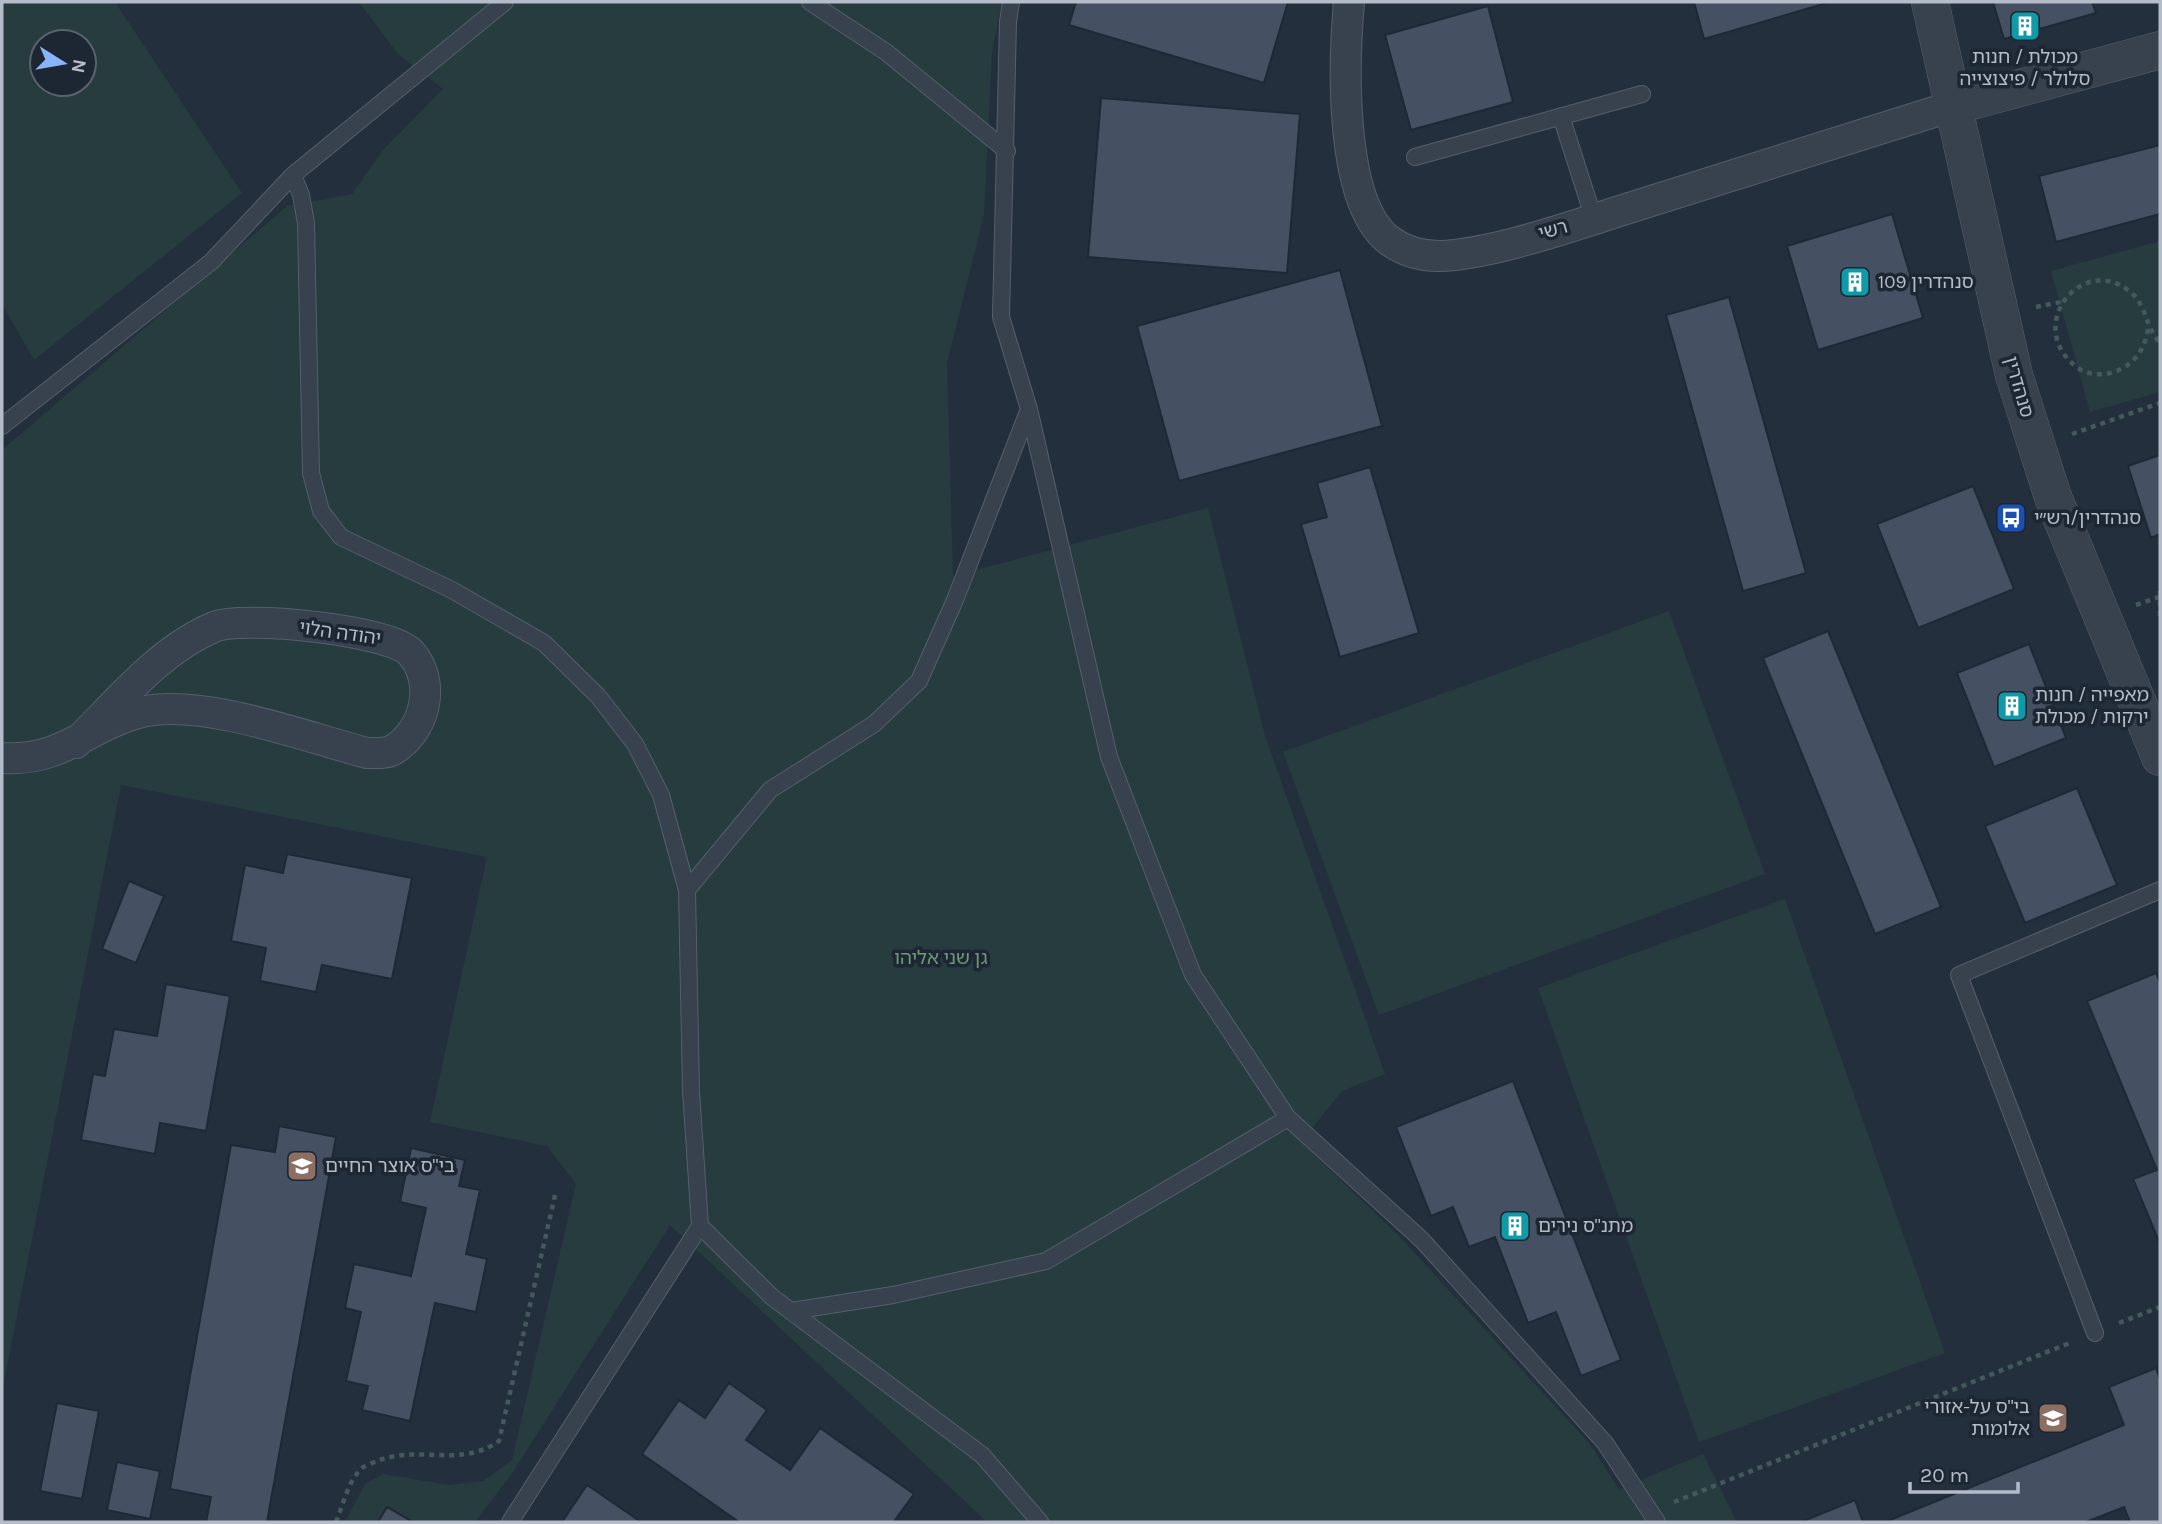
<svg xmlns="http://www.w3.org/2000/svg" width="2162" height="1524" font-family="Karla,'Noto Sans Hebrew',sans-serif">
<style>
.green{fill:#263c3f;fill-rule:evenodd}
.building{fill:#455162;stroke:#1f2835;stroke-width:2}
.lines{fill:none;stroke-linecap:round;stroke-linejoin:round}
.service-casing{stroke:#565f6c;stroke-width:18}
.minor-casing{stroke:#565f6c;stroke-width:32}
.tertiary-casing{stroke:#565f6c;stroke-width:38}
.path{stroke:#44595c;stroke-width:4.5;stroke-dasharray:5 5;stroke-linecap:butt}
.service{stroke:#38414e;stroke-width:16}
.minor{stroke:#38414e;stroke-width:30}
.tertiary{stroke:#38414e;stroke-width:37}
.labels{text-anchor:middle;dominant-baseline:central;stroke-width:7;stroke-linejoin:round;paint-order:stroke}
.poi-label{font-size:19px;fill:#b4bcc9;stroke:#1d2633;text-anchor:start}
.street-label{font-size:19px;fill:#b4bcc9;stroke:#1d2633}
.park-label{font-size:19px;fill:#6b9a76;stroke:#1d2633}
</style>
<rect width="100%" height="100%" fill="#242f3e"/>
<!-- green -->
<path class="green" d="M2,2H115L242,193L34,360L2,304ZM42,42H84V84H42Z
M359,2H1002L992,52L984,214L947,363L953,576L1208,508L1265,736L1385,1074L1342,1091L1301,1142L1400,1237L1590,1444L1619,1489L1703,1454L1737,1522H987L670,1225L511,1475L475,1522H410L387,1508L378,1522H345L365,1484L383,1474L449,1485L483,1481L512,1460L576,1184L547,1146L430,1122L487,857L121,785L2,1392V450L287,206L352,194L383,150L443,89L398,54Z
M2160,241V392L2090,412L2051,271Z
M1669,611L1765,874L1379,1015L1283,752Z
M1785,899L1945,1353L1699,1442L1538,988Z"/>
<!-- building -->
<path class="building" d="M1076,2H1288L1264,83L1069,25Z
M1694,2H1830L1704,39Z
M1993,2H2092L2096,13L2004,39Z
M1488,6L1513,102L1411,130L1385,35Z
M1101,98L1300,114L1287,273L1088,257Z
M2160,145V214L2056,242L2039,176Z
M1892,214L1923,318L1818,350L1787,246Z
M1340,270L1382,426L1179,481L1137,326Z
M1729,297L1806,573L1743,591L1666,315Z
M2160,455V534L2151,538L2128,466Z
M1370,467L1419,633L1340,657L1301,524L1327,517L1317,483Z
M1973,486L2014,589L1918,628L1877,524Z
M1828,631L1941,907L1875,934L1763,658Z
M2029,644L2066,738L1994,767L1957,673Z
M2077,788L2117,885L2025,923L1985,826Z
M287,854L412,878L392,979L322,965L316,992L260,981L266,948L231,941L245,865L283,873Z
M129,881L164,896L136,963L102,949Z
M2156,973L2160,982V1244L2133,1179L2157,1170L2087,1001Z
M166,984L230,996L206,1131L160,1123L155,1154L81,1140L93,1074L105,1076L114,1029L157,1036Z
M1513,1081L1621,1360L1581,1376L1556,1312L1528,1323L1495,1237L1469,1247L1453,1207L1431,1216L1396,1127Z
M279,1126L336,1137L267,1522H206L211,1497L170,1489L231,1145L275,1152Z
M411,1148L465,1160L459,1186L480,1190L466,1254L487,1259L476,1312L435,1303L410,1421L362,1410L368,1386L346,1381L361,1312L345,1308L354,1264L411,1276L426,1208L400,1202Z
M2156,1368L2160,1380V1522H2130L2124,1507L2086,1522H1885L2124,1425L2109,1387Z
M729,1383L767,1410L746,1440L790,1470L820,1428L914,1494L895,1520L898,1522H739L642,1454L679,1400L705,1418Z
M57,1403L99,1411L82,1499L40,1491Z
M117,1462L160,1471L150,1519L107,1510Z
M587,1485L641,1522H562Z
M1855,1500L1863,1522H1801Z
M387,1507L411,1521L410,1522H378Z"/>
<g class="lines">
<!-- service casing -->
<g class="service-casing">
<path id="service" d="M810,2L886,52L1007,151
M1011,2L1008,22L1001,317L1029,409L1109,757L1193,975L1288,1118L1422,1240L1605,1443L1657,1522
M1561,116L1594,219
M1415,157L1642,94
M293,175L301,195L306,223L311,473L321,511L341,537L452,590L544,643L598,696L635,744L661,795L687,890L691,1091L700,1226L772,1297L982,1455L1040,1522
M2,426L211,262L293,175L505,2
M687,890L770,790L874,724L919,681L955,600L1029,409
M792,1311L893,1295L1046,1261L1288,1118
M2095,1333L1959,975L2160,890
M510,1522L700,1226"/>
</g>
<!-- minor casing -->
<g class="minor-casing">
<path id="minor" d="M1349,2C1344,59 1338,203 1390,241C1404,251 1422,256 1439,256C1491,255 1578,224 1629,208C1737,174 1845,140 1953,106
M2,758C64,762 88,725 142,712C202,698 306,737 367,753C375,753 386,754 393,750C425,731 437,683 411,653C390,630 243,615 214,627C159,650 117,703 76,743"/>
</g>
<!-- tertiary casing -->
<g class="tertiary-casing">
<path id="tertiary" d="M1930,2L2014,375L2053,497L2160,757
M1953,106L2160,50"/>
</g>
<!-- path -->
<path class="path" d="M2036,307L2061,302
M2148,329C2145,348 2136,362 2119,370C2107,376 2089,376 2078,368C2023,328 2080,254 2128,290C2147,304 2144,325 2160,343
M2072,434L2160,403
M2160,591V618
M2136,605L2159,597
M2119,1323L2160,1307
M1674,1502L2072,1342
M336,1522C343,1505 348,1481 362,1468C366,1465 373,1463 377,1461C421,1444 459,1469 499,1441L556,1191"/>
<!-- service -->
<use href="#service" class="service"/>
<!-- minor -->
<use href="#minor" class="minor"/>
<!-- tertiary -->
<use href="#tertiary" class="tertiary"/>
</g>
<!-- icons -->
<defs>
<g id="building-square" transform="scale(1.575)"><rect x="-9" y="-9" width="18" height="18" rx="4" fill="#0f9aa8" stroke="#1d2633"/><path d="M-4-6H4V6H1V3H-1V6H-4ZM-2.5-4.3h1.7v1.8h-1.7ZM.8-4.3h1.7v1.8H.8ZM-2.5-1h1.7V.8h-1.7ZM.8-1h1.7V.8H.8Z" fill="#fff"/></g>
<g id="bus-square" transform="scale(1.575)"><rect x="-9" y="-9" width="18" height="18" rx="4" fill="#1a4fb4" stroke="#1d2633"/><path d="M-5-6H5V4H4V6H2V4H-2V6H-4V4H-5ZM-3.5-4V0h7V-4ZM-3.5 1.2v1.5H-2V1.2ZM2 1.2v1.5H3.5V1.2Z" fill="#fff"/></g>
<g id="school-square" transform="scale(1.575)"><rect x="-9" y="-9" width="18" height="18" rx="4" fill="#8d6e63" stroke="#1d2633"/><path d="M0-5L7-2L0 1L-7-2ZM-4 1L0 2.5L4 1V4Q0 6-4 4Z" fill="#fff"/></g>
</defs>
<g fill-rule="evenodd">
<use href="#building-square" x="2025" y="26"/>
<use href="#building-square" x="1855" y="282"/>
<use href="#bus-square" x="2011" y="518"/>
<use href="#building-square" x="2012" y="706"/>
<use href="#school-square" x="302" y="1166"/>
<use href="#building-square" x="1515" y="1226"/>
<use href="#school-square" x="2053" y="1418"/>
</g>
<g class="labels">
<!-- poi labels -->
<g class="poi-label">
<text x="2025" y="57" text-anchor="middle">מכולת / חנות<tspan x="2025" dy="22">סלולר / פיצוצייה</tspan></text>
<text x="1878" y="282">סנהדרין 109</text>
<text x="2034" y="518">סנהדרין/רש״י</text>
<text x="2035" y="695">מאפייה / חנות<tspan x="2035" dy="22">ירקות / מכולת</tspan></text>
<text x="325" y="1166">בי"ס אוצר החיים</text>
<text x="1538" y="1226">מתנ"ס נירים</text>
<text x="2030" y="1407" text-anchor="end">בי"ס על-אזורי<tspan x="2030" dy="22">אלומות</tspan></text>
</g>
<!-- street labels -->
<g class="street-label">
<text transform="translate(1553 230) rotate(-16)">רשי</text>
<text transform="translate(2019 387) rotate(74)">סנהדרין</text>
<text transform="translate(340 633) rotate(8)">יהודה הלוי</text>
</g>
<!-- park labels -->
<g class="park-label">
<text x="941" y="958">גן שני אליהו</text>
</g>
</g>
<!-- border -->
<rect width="2162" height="1524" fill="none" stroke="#b4bcc9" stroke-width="7"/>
<!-- north arrow -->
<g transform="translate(63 63) rotate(101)"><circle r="33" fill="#1d2633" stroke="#59626f" stroke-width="2"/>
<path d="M0-5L12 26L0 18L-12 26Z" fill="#8ab4f8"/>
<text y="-10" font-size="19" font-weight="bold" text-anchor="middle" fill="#b4bcc9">N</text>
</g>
<!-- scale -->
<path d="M1910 1482v10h108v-10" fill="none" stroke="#b4bcc9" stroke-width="3.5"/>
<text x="1920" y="1482" font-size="21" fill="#b4bcc9" stroke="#1d2633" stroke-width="5" paint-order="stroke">20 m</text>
</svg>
